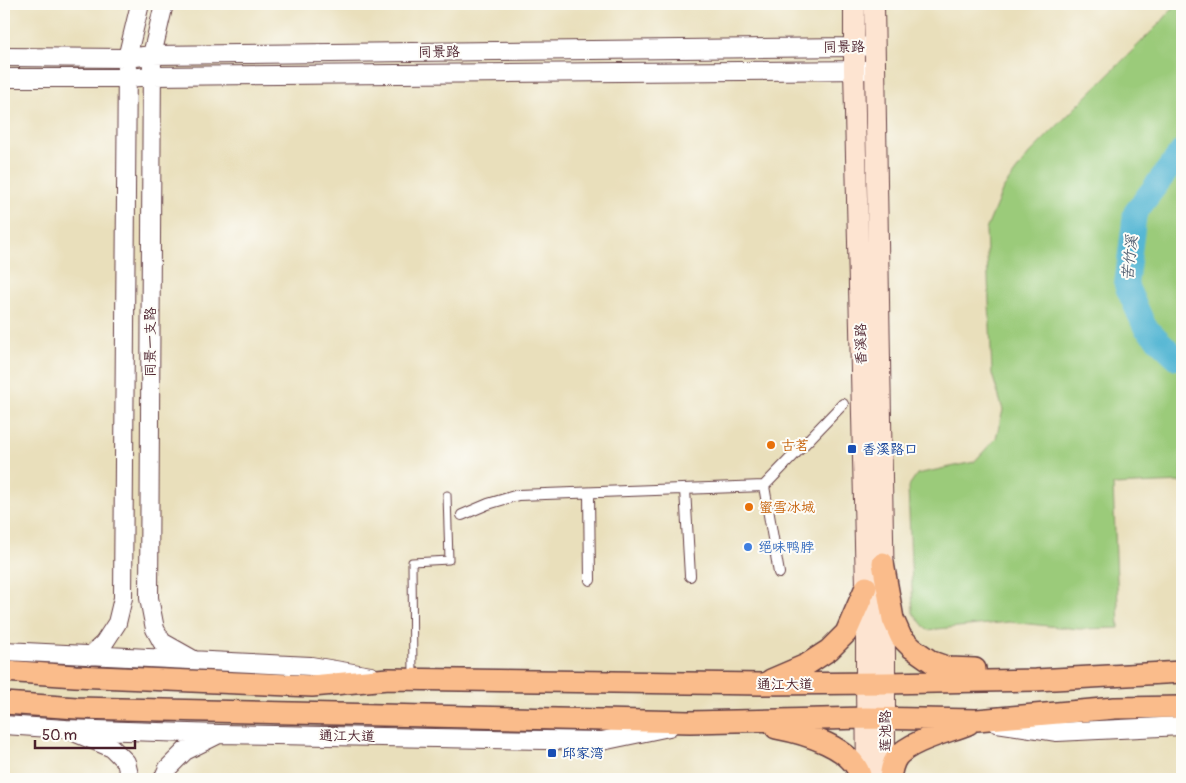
<svg xmlns="http://www.w3.org/2000/svg" width="1186" height="783" font-family="Pangolin,'LXGW WenKai TC',sans-serif">
<style>
.green{fill:#9bcb7a;stroke:#727552}
.lines{fill:none;stroke-linecap:round;stroke-linejoin:round}
.river{stroke:#56b7d4;stroke-width:24}
.service-casing{stroke:#623c41;stroke-width:9}
.pedestrian-casing{stroke:#623c41;stroke-width:12}
.tertiary-casing{stroke:#623c41;stroke-width:20}
.secondary-casing{stroke:#623c41;stroke-width:22}
.primary-casing{stroke:#623c41;stroke-width:24}
.service{stroke:#fff;stroke-width:7}
.pedestrian{stroke:#fff;stroke-width:10}
.tertiary{stroke:#fff;stroke-width:18}
.secondary{stroke:#fde4d1;stroke-width:20}
.primary{stroke:#fabc8b;stroke-width:21}
.food-dot{fill:#e8710a;stroke:#fdfcf7;stroke-width:2}
.transit-dot{fill:#1a4fb4;stroke:#fdfcf7;stroke-width:2}
.shop-dot{fill:#3f7fe0;stroke:#fdfcf7;stroke-width:2}
.labels{text-anchor:middle;dominant-baseline:central;stroke-width:4;stroke-linejoin:round;paint-order:stroke}
.street-label{font-size:14px;fill:#4a1f2b;stroke:#fdfcf7}
.food-label{font-size:14px;fill:#c56008;stroke:#fdfcf7;text-anchor:start}
.transit-label{font-size:14px;fill:#164399;stroke:#fdfcf7;text-anchor:start}
.shop-label{font-size:14px;fill:#366cbe;stroke:#fdfcf7;text-anchor:start}
.water-label{font-size:15px;font-style:italic;fill:#4f5c6f;stroke:#fdfcf7}
</style>
<rect width="100%" height="100%" fill="#fdfcf7"/>
<filter id="ink" filterUnits="userSpaceOnUse"><feTurbulence type="fractalNoise" baseFrequency=".02" numOctaves="2"/><feDisplacementMap in="SourceGraphic" scale="10" xChannelSelector="R" yChannelSelector="G"/><feConvolveMatrix kernelMatrix="1 2 1 2 8 2 1 2 1" color-interpolation-filters="sRGB"/></filter>
<filter id="wash" filterUnits="userSpaceOnUse"><feTurbulence type="fractalNoise" baseFrequency=".0096" numOctaves="4" result="noise"/><feDisplacementMap in="SourceGraphic" scale="20" xChannelSelector="R" yChannelSelector="G"/><feGaussianBlur stdDeviation="1.12" result="paint"/><feColorMatrix in="noise" values="0 0 0 0 0 0 0 0 0 0 0 0 0 0 0 0 0 1.4 0 .05"/><feComposite in="paint" operator="in"/></filter>
<g filter="url(#wash)">
<rect width="100%" height="100%" fill="#e9dfbb"/>
<!-- green -->
<path class="green" d="M1176,4H1182V482L1113,485L1119,628L1079,629L1009,622L927,630L913,613L908,487L917,474L974,462L996,438L1003,410L992,374L986,230L1003,189L1029,154L1162,21Z
M198,777L356,779H194Z"/>
<g class="lines">
<!-- river -->
<path class="river" d="M1182,151L1135,213L1126,285L1145,327L1177,358H1182"/>
</g>
</g>
<g filter="url(#ink)">
<g class="lines">
<!-- service casing -->
<g class="service-casing">
<path id="service" d="M413,677L412,562L449,560L447,495"/>
</g>
<!-- pedestrian casing -->
<g class="pedestrian-casing">
<path id="pedestrian" d="M764,486L779,573
M685,489L690,576
M589,493L590,580
M462,515L488,504L518,495L764,486L843,404"/>
</g>
<!-- tertiary casing -->
<g class="tertiary-casing">
<path id="tertiary" d="M164,4L152,55L149,598L155,629L162,642L194,660
M4,57L127,58L152,55L854,47L875,46
M4,78H127L152,76L868,70
M4,651L311,666L371,676
M90,656L104,643L117,623L123,598L127,58L140,4
M997,723L1057,732L1182,726
M4,725L66,729L219,734L602,741L669,727
M76,733L112,748L126,762L130,779
M163,779L168,768L185,751L217,735"/>
</g>
<!-- secondary casing -->
<g class="secondary-casing">
<path id="secondary" d="M854,4V70L866,587V683L867,779
M874,4L885,656V779"/>
</g>
<!-- primary casing -->
<g class="primary-casing">
<path id="primary" d="M883,563L893,619L901,637L912,648L932,662L949,668L975,669
M4,671L75,676L312,686L388,679L762,684L885,683L1036,680L1182,672
M771,680L806,665L829,650L846,633L866,587
M4,703L77,708L690,722L866,718L977,720L1115,708L1182,707
M776,728C803,733 855,747 861,779
M890,779C891,771 892,764 897,757C910,741 948,732 968,724"/>
</g>
<!-- service -->
<use href="#service" class="service"/>
<!-- pedestrian -->
<use href="#pedestrian" class="pedestrian"/>
<!-- tertiary -->
<use href="#tertiary" class="tertiary"/>
<!-- secondary -->
<use href="#secondary" class="secondary"/>
<!-- primary -->
<use href="#primary" class="primary"/>
</g>
</g>
<!-- markers -->
<g class="food-dot">
<circle cx="771" cy="445" r="5"/>
<circle cx="749" cy="507" r="5"/>
</g>
<g class="transit-dot">
<rect x="847" y="444" width="10" height="10" rx="2.5"/>
<rect x="547" y="748" width="10" height="10" rx="2.5"/>
</g>
<circle class="shop-dot" cx="748" cy="547" r="5"/>
<g class="labels">
<!-- street labels -->
<g class="street-label">
<text transform="translate(844 47) rotate(-1)">同景路</text>
<text transform="translate(439 52) rotate(-1)">同景路</text>
<text transform="translate(150 342) rotate(-90)">同景一支路</text>
<text transform="translate(861 344) rotate(-91)">香溪路</text>
<text x="785" y="684">通江大道</text>
<text transform="translate(885 731) rotate(-90)">莲池路</text>
<text transform="translate(347 736) rotate(1)">通江大道</text>
</g>
<!-- food labels -->
<g class="food-label">
<text x="781" y="445">古茗</text>
<text x="759" y="507">蜜雪冰城</text>
</g>
<!-- transit labels -->
<g class="transit-label">
<text x="862" y="449">香溪路口</text>
<text x="562" y="753">邱家湾</text>
</g>
<!-- shop labels -->
<g class="shop-label">
<text x="758" y="547">绝味鸭脖</text>
</g>
<!-- water labels -->
<g class="water-label">
<text transform="translate(1130 258) rotate(-84)">苦竹溪</text>
</g>
</g>
<!-- margin -->
<rect width="1186" height="783" fill="none" stroke="#fdfcf7" stroke-width="20"/>
<!-- scale -->
<path d="M35 740v8h100v-8" fill="none" stroke="#4a1f2b" stroke-width="2.5"/>
<text x="42" y="740" font-size="15" fill="#4a1f2b" stroke="#fdfcf7" stroke-width="4" paint-order="stroke">50 m</text>
</svg>
